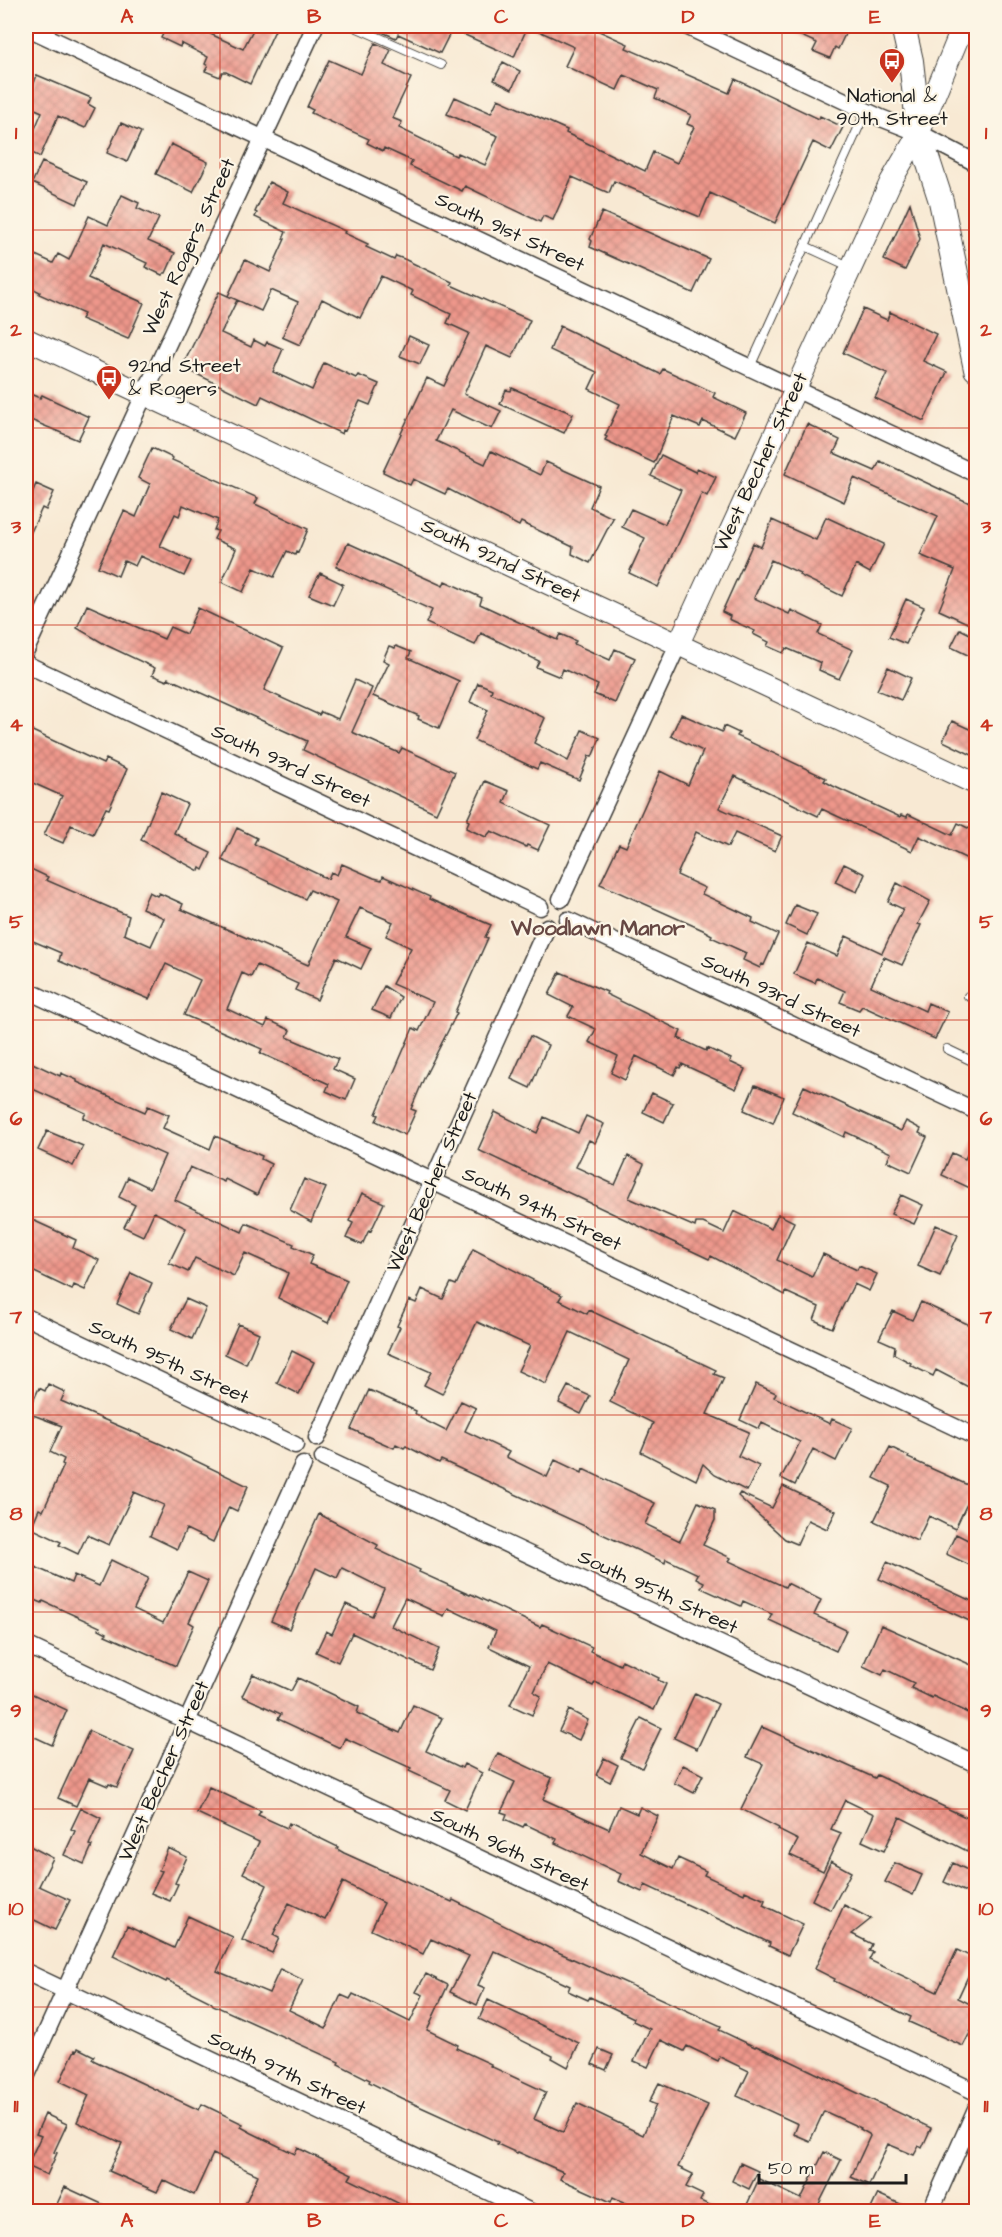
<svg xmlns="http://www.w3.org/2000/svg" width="1002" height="2237" font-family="'Architects Daughter',sans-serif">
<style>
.building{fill:url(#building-cross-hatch)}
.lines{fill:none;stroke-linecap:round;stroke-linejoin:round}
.service-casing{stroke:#3d3b37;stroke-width:10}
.minor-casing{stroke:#3d3b37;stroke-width:19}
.tertiary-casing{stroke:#3d3b37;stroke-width:23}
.secondary-casing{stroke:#3d3b37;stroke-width:26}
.service{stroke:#fff;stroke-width:8}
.minor{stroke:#fff;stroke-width:16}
.tertiary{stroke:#fff;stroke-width:21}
.secondary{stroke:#fff;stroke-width:24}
.grid{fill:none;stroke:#c8321e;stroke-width:1.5;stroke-opacity:0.55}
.labels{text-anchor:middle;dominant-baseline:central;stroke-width:4.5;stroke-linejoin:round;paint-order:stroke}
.poi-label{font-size:20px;fill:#1c1c1c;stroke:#fcf5e5}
.street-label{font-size:20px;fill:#1c1c1c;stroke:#fcf5e5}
.quarter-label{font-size:22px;font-weight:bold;fill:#664743;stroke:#fcf5e5}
.neatline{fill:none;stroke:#c8321e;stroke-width:2}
.grid-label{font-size:20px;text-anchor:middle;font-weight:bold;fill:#c8321e}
</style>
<defs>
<pattern id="building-cross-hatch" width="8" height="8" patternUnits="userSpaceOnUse" patternTransform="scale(1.5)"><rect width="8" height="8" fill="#ee978b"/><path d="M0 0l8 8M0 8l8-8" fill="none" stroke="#c07a71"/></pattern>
</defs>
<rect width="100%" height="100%" fill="#fcf5e5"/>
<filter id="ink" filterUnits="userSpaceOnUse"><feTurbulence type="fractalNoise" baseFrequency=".0167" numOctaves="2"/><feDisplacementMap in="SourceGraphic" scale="12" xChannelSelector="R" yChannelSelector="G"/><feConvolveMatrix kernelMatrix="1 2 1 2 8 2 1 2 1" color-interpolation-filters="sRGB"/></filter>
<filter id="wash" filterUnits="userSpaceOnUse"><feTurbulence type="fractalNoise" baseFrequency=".008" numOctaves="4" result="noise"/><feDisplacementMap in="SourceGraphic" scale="24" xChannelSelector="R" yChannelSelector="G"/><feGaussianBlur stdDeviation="1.35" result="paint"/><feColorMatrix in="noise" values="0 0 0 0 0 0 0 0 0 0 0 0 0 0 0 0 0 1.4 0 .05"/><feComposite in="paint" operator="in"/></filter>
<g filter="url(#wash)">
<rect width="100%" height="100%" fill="#f8e9d3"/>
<g id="blocks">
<!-- building -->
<path class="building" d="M167,26H193L243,49L255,26H277L250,84L226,72H222L220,77L205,71L208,66L205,64L208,57L181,43L180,47L161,38Z
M381,26H434L450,33L440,53L398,34L396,38L380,31Z
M445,26H489L500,31L503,26H588L628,44L626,48L729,93L735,79L819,119L820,116L843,127L831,151L813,142L775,223L710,193L700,217L614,181L609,193L572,177L553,220L543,216L540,222L465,186L462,191L410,166L412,161L384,148L383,151L367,143L369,139L311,113L313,110L307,107L329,60L361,74L375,43L391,50L384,65L411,78L392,118L402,122L399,128L456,156L458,153L485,165L498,136L447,114L455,97L491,113L498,99L567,130L566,133L645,171L653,152L677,163L694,127L687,124L691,115L655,98L658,90L624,75L617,90L565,66L574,47L528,26L514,57Z
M779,26H849L838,49L835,47L830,58L813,51L817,43Z
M503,62L520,71L512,89L494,80Z
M37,75L91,98L88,104L95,108L85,128L58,116L40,157L26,150L42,112L26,105Z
M121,123L141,132L127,162L107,153Z
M171,144L208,162L193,192L156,174Z
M42,162L87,182L77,204L32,183Z
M269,182L288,192L283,203L345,231L344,233L368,244L366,247L394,260L396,256L404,259L452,282L451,285L530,320L512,358L486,346L464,394L501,411L492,429L451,410L436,441L485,464L491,451L540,475L546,462L599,486L590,507L613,518L590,563L572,554L573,547L521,522L519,526L448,489L445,494L413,479L410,485L383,472L427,378L444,386L469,333L447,323L451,314L411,295L413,291L381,276L360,318L322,299L300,345L282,337L298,302L271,290L261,311L228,296L245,260L270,272L285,239H283L286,232L255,217L257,213L255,212Z
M122,195L139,203L137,208L159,218L148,241L175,253L166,273H164L162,275L145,267L147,263L104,243L88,278L144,303L128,339L81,319L84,314L39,294L40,292L26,285V265L31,253L53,263L58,254L69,260L89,216L108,225Z
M910,203L920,239L905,270L884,260Z
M602,212L709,259L693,293L590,247L592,241L590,239Z
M219,292L237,300L221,333L251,347L254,340L265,346L267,342L283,349L273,372L312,390L324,363L356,378L358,375L379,384L370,405L360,401L345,431L343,430L342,434L262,396L258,404L182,367Z
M863,309L887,320L890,312L936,334L923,361L947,372L924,421L875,398L887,373L843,353Z
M560,326L660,374L663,369L715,393L713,397L746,413L735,436L703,421L700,427L674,416L654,463L605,440L607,437L605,436L620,404L589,389L597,372L550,350Z
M409,336L429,345L420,364L400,356Z
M512,388L573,414L564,433L500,404L506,390L511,391Z
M30,394L40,398L42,395L89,417L78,440L26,418V404Z
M807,424L840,440L834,453L875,471L880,461L976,506V627L939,610L955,570L920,555L938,516L854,478L844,502L785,474Z
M152,448L173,458L172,460L258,498L255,504L308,529L298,553L296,552L295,555L287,551L274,577L254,568L243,592L222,582L236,549L214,539L218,531L214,530L218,520L183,505L179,516L175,514L160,546L191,561L184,576L140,556L135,566L124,561L118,576L98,567L124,511L136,517L150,484L138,478Z
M661,455L695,472L697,468L716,477L707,496L702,493L658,587L629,573L645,538L622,527L631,509L665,524L681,490L651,476Z
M36,484L54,492L46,510L42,508L26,543V507Z
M826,517L884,544L870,573L856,565L842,596L799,575L800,573L771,560L754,598L789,614L791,610L822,625L818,634L853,650L839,679L819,670L821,663L786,648L783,653L767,646L769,642L753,634L755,631L729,619L730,616L722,612L753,543L761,547L772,520L816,540Z
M348,543L443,586L445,581L482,598L480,604L557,640L560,634L576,641L574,644L610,660L615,649L635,658L615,703L594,694L598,685L563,669L560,677L536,667L539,661L481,633L475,645L426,623L432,610L336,567Z
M320,573L343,584L333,605L309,595Z
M906,599L924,607L906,644L889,637Z
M87,605L164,639L170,627L186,634L198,608L283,648L264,690L319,715L321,712L338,719L355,680L372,688L352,732L399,753L402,748L455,772L436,813L303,750L307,741L168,678L167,681L152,675L155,668L108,646L77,628Z
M960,629L976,637V659L951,647Z
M389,646L395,648L396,646L411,652L408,658L459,681L439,728L418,719L419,716L373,696L389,663L383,660Z
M888,667L911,678L901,700L877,690Z
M478,683L492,689L491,693L545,718L534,743L568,761L582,730L600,738L592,757L589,756L579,780L540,763L537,769L474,740L488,710L470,702Z
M681,714L722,732L724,726L739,733L737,736L826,778L824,781L833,786L900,817L901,815L907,817L908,814L952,835L958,823L976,832V863L919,836L912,851L822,809L818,816L735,776L719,808L782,836L775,851L735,833L728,847L696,832L677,875L705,888L702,894L753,918L752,922L778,934L764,965L762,964L760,968L743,960L746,953L711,937L712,935L703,930L600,884L619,844L626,847L660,771L688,785L703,751L671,736Z
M952,721L976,732V757L943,741Z
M26,728L103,764L106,759L127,769L109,809L106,808L93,834L71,825L63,843L44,835L62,796L26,780Z
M485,781L509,791L504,803L550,825L538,850L527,845L526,847L491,831L486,837L466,828L469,821L467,820Z
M161,792L187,804L174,833L187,840L186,841L211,853L203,870L200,868L199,871L141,840Z
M237,828L257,838L254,844L328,879L331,872L337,875L342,864L374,878L382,880L383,876L430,897L429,899L491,925L485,937L488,938L455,1012L457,1013L425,1076L411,1109L416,1111L405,1135L376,1121L379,1115L376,1114L413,1028L419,1031L433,1002L392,984L411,948L386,936L393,922L360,908L346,937L371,948L361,969L336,957L317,1000L295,990L298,984L257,965L251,977L242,973L227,1009L265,1027L268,1020L275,1023L290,1030L287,1037L338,1059L333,1069L355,1079L346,1100L326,1091L329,1084L260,1053L262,1049L184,1015L200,980L166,964L149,999L59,961L61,953L26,938V881L31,869L48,877L46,880L129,916L124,934L151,946L164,918L142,908L149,892L157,896L159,893L183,904L181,909L308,965L337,902L310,890L305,899L222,860Z
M844,864L865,874L857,892L835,882Z
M897,883L930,901L918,924L921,925L902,965L884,957L871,986L925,1011L928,1003L948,1012L935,1039L862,1006L859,1010L854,1008L840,1002L845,991L817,978L815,983L794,974L808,943L837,956L846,936L882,953L903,909L888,902Z
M795,905L817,914L807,935L786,925Z
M560,972L607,992L606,994L681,1031L678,1038L706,1051L707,1048L731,1059L730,1062L745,1069L736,1089L682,1064L680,1068L678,1067L674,1075L636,1056L625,1080L611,1073L618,1056L589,1042L596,1029L568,1016L573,1007L549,995Z
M384,986L401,997L391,1018L372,1010Z
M530,1036L548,1045L530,1088L511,1079Z
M26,1060L60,1076L61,1073L77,1080V1082L145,1112L148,1106L169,1115L163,1128L210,1149L215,1136L262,1156L261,1159L271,1164L257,1195L225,1179L224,1182L190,1167L175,1200L242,1232L246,1223L294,1244L293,1246L313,1255L309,1264L347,1280L328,1323L278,1298L288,1273L285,1271L245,1253L234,1276L195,1258L188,1272L169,1263L186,1228L154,1212L143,1236L124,1227L135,1205L119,1197L128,1177L150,1188L165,1155L83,1118L86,1113L26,1086Z
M755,1085L784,1097L773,1123L744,1110Z
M804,1086L901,1131L906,1121L921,1129L919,1133L927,1137L911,1172L887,1161L891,1153L846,1132L844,1137L792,1112Z
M652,1093L673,1103L664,1122L643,1112Z
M495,1112L537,1133L544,1117L578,1133L586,1116L604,1124L595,1143L589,1140L576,1167L615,1185L628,1156L644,1164L629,1198L695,1227L696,1223H703L724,1233L734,1211L771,1229L778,1214L794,1222L777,1260L812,1277L823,1254L857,1270L859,1266L877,1274L869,1291L854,1284L832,1328L814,1320L819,1307L786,1292L785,1295L711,1256L709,1259L478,1150Z
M47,1131L83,1146L73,1166L38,1150Z
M976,1135V1180L972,1189L942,1175L952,1153L965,1159Z
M304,1179L326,1188L311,1222L290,1210Z
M362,1193L384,1203L371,1231L369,1230L362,1245L346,1238L353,1223L349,1221Z
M901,1195L923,1205L914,1224L891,1214Z
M26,1217L76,1240L73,1248L99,1260L85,1290L74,1285L72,1290L26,1268Z
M936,1225L958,1235L940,1276L918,1266Z
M473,1249L562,1295L559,1300L587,1314L589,1310L716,1370L714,1374L724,1378L707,1414L749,1432L738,1456L759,1466L747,1491L715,1475L703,1464L696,1480L641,1452L653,1423L610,1402L629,1360L570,1332L546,1384L518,1371L530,1346L477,1322L442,1394L424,1385L431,1372L388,1353L400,1327L397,1326L409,1300L416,1303L422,1289L443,1299L451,1283L456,1285Z
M131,1273L152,1283L138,1314L117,1304Z
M186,1299L206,1308L192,1339L171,1329Z
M921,1302L976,1328V1391L936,1370L933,1376L910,1365L911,1363L894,1354L895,1346L879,1339L893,1311L912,1320Z
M238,1324L259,1333L246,1364L225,1354Z
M292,1351L314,1362L299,1394L277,1383Z
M48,1384L65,1392L61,1401L163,1445L248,1486L237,1511L229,1507L213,1542L186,1529L177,1549L150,1536L164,1505L134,1492L109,1545L87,1535L78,1554L59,1545L61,1542L31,1528L39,1509L43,1511L64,1465L62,1464L64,1459L50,1452L62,1426L28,1413L39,1388L45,1391Z
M756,1384L776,1393L774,1397L830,1424L832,1419L852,1428L836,1461L813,1449L795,1485L781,1478L800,1442L762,1423L759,1429L740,1420Z
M568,1386L590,1396L581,1414L559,1403Z
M369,1390L416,1411L415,1414L421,1416L420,1418L446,1431L461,1401L476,1408L465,1431L509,1452L506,1457L547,1477L555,1460L582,1473L583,1469L655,1503L645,1524L680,1541L698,1502L715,1510V1520L703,1545L731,1558L729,1561L785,1587L787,1583L821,1600L814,1615L846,1630L836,1651L769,1620L772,1614L743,1601L741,1606L701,1588L704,1582L696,1578L698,1574L666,1559L665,1563L441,1460L439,1463L406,1446L404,1448L396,1444L394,1448L351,1429Z
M890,1447L909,1456L908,1458L972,1487L970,1492L972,1493L955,1529L929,1516L917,1541L874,1521L891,1486L874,1478Z
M783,1486L836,1511L827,1529L808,1520L797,1544L785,1539L738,1496L740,1493L772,1508Z
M319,1514L378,1545L376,1549L420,1570L419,1572L470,1595L471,1594L540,1627L542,1624L592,1647L590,1651L620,1665L622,1660L659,1678L658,1680L666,1684L654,1710L595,1682L593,1686L547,1664L534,1692L541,1696L532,1715L510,1705L529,1666L489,1647L496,1631L448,1608L444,1616L405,1598L391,1626L439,1649L430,1670L352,1633L338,1662L316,1652L326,1631L332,1634L346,1604L372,1616L384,1589L342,1568L337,1578L316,1568L289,1629L271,1621Z
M956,1534L976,1544V1568L946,1554Z
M111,1560L148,1578L134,1609L163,1623L188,1572L208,1581L189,1622L194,1625L176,1666L105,1635L107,1633L99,1629L100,1627L43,1601L42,1603L26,1596V1563L71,1583L74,1575L99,1586Z
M887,1562L976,1603V1624L879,1579Z
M881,1625L976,1667V1717L933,1696L932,1698L911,1688L914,1683L885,1669L882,1675L863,1666Z
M253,1674L291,1691L298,1678L359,1707L357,1713L400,1733L413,1705L442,1718L426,1751L462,1768L464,1764L482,1773L465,1810L445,1800L450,1790L409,1771L411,1768L345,1738L340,1748L278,1719L281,1714L242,1696Z
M26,1691L67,1710L52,1745L26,1733Z
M695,1693L718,1704L697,1749L674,1738Z
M569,1710L588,1720L579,1740L559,1731Z
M641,1718L661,1728L642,1768L621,1758Z
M762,1727L875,1778L877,1775L976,1822V1830L967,1851L900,1817L884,1851L862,1841L874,1814L845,1800L831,1829L841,1833L823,1871L790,1855L798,1840L778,1830L779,1828L741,1809L763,1764L747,1757Z
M89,1731L134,1751L117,1787L109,1784L108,1786L89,1778L76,1806L58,1798Z
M498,1753L552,1778L543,1799L609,1829L619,1806L637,1814L640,1807L658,1816L641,1853L673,1869L678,1858L706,1871L704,1875L744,1894L745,1891L765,1900L763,1905L803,1924L788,1955L769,1946L770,1943L645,1885L642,1892L618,1881L621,1874L555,1843L557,1839L525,1824L523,1827L505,1819L507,1814L501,1812L515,1782L489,1770Z
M604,1758L618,1765L610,1782L596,1775Z
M683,1765L703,1775L694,1793L674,1783Z
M209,1787L261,1811L258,1815L287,1828L289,1823L338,1847L337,1849L344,1853L452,1902L453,1900L549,1948L721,2026L719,2030L755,2047L756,2046L778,2055L931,2128L922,2148L919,2146L914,2155L888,2144L869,2185L851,2177L870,2136L869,2134L860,2129L861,2128L824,2111L810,2141L794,2134L798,2124L737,2096L749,2071L720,2057L718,2061L687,2046L684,2051L661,2040L648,2067L634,2061L650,2029L633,2021L634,2018L590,1997L588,2000L568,1991L570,1986L494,1951L478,1985L485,1988L477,2005L450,1992L469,1956L431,1939L423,1954L371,1930L384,1903L343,1882L325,1920L289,1903L273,1935L279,1938L272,1953L242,1940L267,1885L243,1873L259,1842L197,1813Z
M81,1808L101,1818L89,1845L92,1846L84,1864L64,1855L75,1831L71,1829Z
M26,1844L53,1858L39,1886L70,1900L55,1930L26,1916Z
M168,1848L187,1857L175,1883L178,1884L170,1901L151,1893L162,1871L159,1870Z
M831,1861L851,1872L831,1910L812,1900Z
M895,1863L922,1875L913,1895L885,1882Z
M953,1863L976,1874V1886L972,1895L944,1882Z
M844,1905L871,1919L852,1934L872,1944L869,1951L873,1952L869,1960L937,1992L957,1950L976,1959L958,1998L976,2007V2021L963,2046L909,2022L911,2017L834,1981L835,1979L815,1969Z
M188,1916L233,1937L217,1971L269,1993L280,1969L303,1980L289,2010L326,2028L341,1995L350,1999L353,1994L410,2022L423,1995L416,1992L426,1974L448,1985L427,2030L458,2045L456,2048L491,2064L490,2066L546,2092L534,2119L563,2132L577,2103L643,2135L656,2105L649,2102L659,2083L708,2105L678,2167L693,2174L686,2187L703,2195L700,2201L723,2211H642L613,2197L611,2202L560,2179L563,2172L518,2152L517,2153L497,2144L498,2142L401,2098L369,2082L370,2080L338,2064L339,2062L213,2005L211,2002L167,1980L166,1982L113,1956L127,1926L174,1948Z
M488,2000L579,2043L568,2067L552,2058L553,2056L479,2019Z
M78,2048L94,2056L92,2059L95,2061L199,2110L202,2104L243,2124L241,2127L252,2133L295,2154L298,2148L352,2174L349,2179L414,2211H332L311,2202L306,2211H242L258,2175L213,2154L194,2195L163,2180L157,2192L109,2171L122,2143L77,2122L89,2095L60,2081L75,2050L77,2051Z
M599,2049L613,2055L606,2070L592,2064Z
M45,2114L67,2124L54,2152L57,2153L47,2175L27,2166L41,2136L36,2134Z
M824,2152L841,2160L818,2206L829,2211H744L759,2179L801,2199Z
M740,2163L758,2171L749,2189L732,2181Z
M65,2187L117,2211H68L56,2206Z
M878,2194L916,2211H870Z"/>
</g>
</g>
<g filter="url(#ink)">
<use href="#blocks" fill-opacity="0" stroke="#3d3b37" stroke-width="1.5"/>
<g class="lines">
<!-- service casing -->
<g class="service-casing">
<path id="service" d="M353,26L441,65
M805,246L851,267
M750,367L866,111
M968,996L976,999
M947,1049L976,1063"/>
</g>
<!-- minor casing -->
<g class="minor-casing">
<path id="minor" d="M686,26L881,118L919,133L976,163
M26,27L976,474
M26,650L315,26
M26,664L540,907
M561,899L678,645
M568,920L976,1111
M26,990L976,1437
M26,1317L295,1445
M317,1438L547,927
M323,1458L976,1764
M26,1645L976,2092
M26,1972L531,2212
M26,2077L303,1465
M930,2212L976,2109"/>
</g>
<!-- tertiary casing -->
<g class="tertiary-casing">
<path id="tertiary" d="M26,339L976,784
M678,645L891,181L919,133L963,26"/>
</g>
<!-- secondary casing -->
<g class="secondary-casing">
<path id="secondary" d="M903,26L911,61L919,133L941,201L976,369"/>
</g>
<!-- service -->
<use href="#service" class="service"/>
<!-- minor -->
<use href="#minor" class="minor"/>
<!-- tertiary -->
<use href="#tertiary" class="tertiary"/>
<!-- secondary -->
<use href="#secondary" class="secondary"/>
</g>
</g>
<!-- grid -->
<path class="grid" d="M220,26V2212M407,26V2212M595,26V2212M782,26V2212M26,230H976M26,428H976M26,625H976M26,822H976M26,1020H976M26,1217H976M26,1415H976M26,1612H976M26,1809H976M26,2007H976"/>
<!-- icons -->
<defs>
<g id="bus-pin" transform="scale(1.35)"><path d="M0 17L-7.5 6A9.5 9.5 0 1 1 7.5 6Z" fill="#c8321e" stroke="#fcf5e5"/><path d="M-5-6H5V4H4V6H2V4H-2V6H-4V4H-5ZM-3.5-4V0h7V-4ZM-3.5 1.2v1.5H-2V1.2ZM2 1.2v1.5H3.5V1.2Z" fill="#fff"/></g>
</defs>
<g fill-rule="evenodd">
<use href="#bus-pin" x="892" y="61"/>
<use href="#bus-pin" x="109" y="378"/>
</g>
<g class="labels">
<!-- poi labels -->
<g class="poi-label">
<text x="892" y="96">National &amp;<tspan x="892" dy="23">90th Street</tspan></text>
<text x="128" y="366" text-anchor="start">92nd Street<tspan x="128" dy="23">&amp; Rogers</tspan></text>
</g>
<!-- street labels -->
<g class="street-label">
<text transform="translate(510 232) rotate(25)">South 91st Street</text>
<text transform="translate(189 247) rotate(-65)">West Rogers Street</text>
<text transform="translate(761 462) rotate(-65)">West Becher Street</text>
<text transform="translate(501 561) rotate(25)">South 92nd Street</text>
<text transform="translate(291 766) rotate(25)">South 93rd Street</text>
<text transform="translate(781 996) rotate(25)">South 93rd Street</text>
<text transform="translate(432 1182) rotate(-66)">West Becher Street</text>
<text transform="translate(542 1209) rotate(25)">South 94th Street</text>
<text transform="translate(169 1362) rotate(25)">South 95th Street</text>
<text transform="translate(658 1592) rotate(25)">South 95th Street</text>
<text transform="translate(164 1771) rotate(-66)">West Becher Street</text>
<text transform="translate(510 1850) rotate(25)">South 96th Street</text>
<text transform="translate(287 2073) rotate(25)">South 97th Street</text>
</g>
<!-- quarter labels -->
<g class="quarter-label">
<text x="598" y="928">Woodlawn Manor</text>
</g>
</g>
<!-- margin -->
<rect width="1002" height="2237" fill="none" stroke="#fcf5e5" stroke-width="66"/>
<!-- scale -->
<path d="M759 2174v9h147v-9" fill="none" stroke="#1c1c1c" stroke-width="3"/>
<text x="768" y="2174" font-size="18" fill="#1c1c1c" stroke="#fcf5e5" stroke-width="4.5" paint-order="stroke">50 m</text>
<rect x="33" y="33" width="936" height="2171" class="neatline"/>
<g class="grid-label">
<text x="127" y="23">A</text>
<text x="314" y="23">B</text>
<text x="501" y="23">C</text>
<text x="688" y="23">D</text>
<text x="875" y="23">E</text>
<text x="16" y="139">1</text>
<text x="986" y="139">1</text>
<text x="16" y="336">2</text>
<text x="986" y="336">2</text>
<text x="16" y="533">3</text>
<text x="986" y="533">3</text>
<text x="16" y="731">4</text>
<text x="986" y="731">4</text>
<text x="16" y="928">5</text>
<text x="986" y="928">5</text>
<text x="16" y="1125">6</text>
<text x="986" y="1125">6</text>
<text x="16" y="1323">7</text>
<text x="986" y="1323">7</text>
<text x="16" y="1520">8</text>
<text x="986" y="1520">8</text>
<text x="16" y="1717">9</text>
<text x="986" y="1717">9</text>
<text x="16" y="1915">10</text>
<text x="986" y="1915">10</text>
<text x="16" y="2112">11</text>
<text x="986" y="2112">11</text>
<text x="127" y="2227">A</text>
<text x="314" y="2227">B</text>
<text x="501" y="2227">C</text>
<text x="688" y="2227">D</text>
<text x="875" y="2227">E</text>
</g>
</svg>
